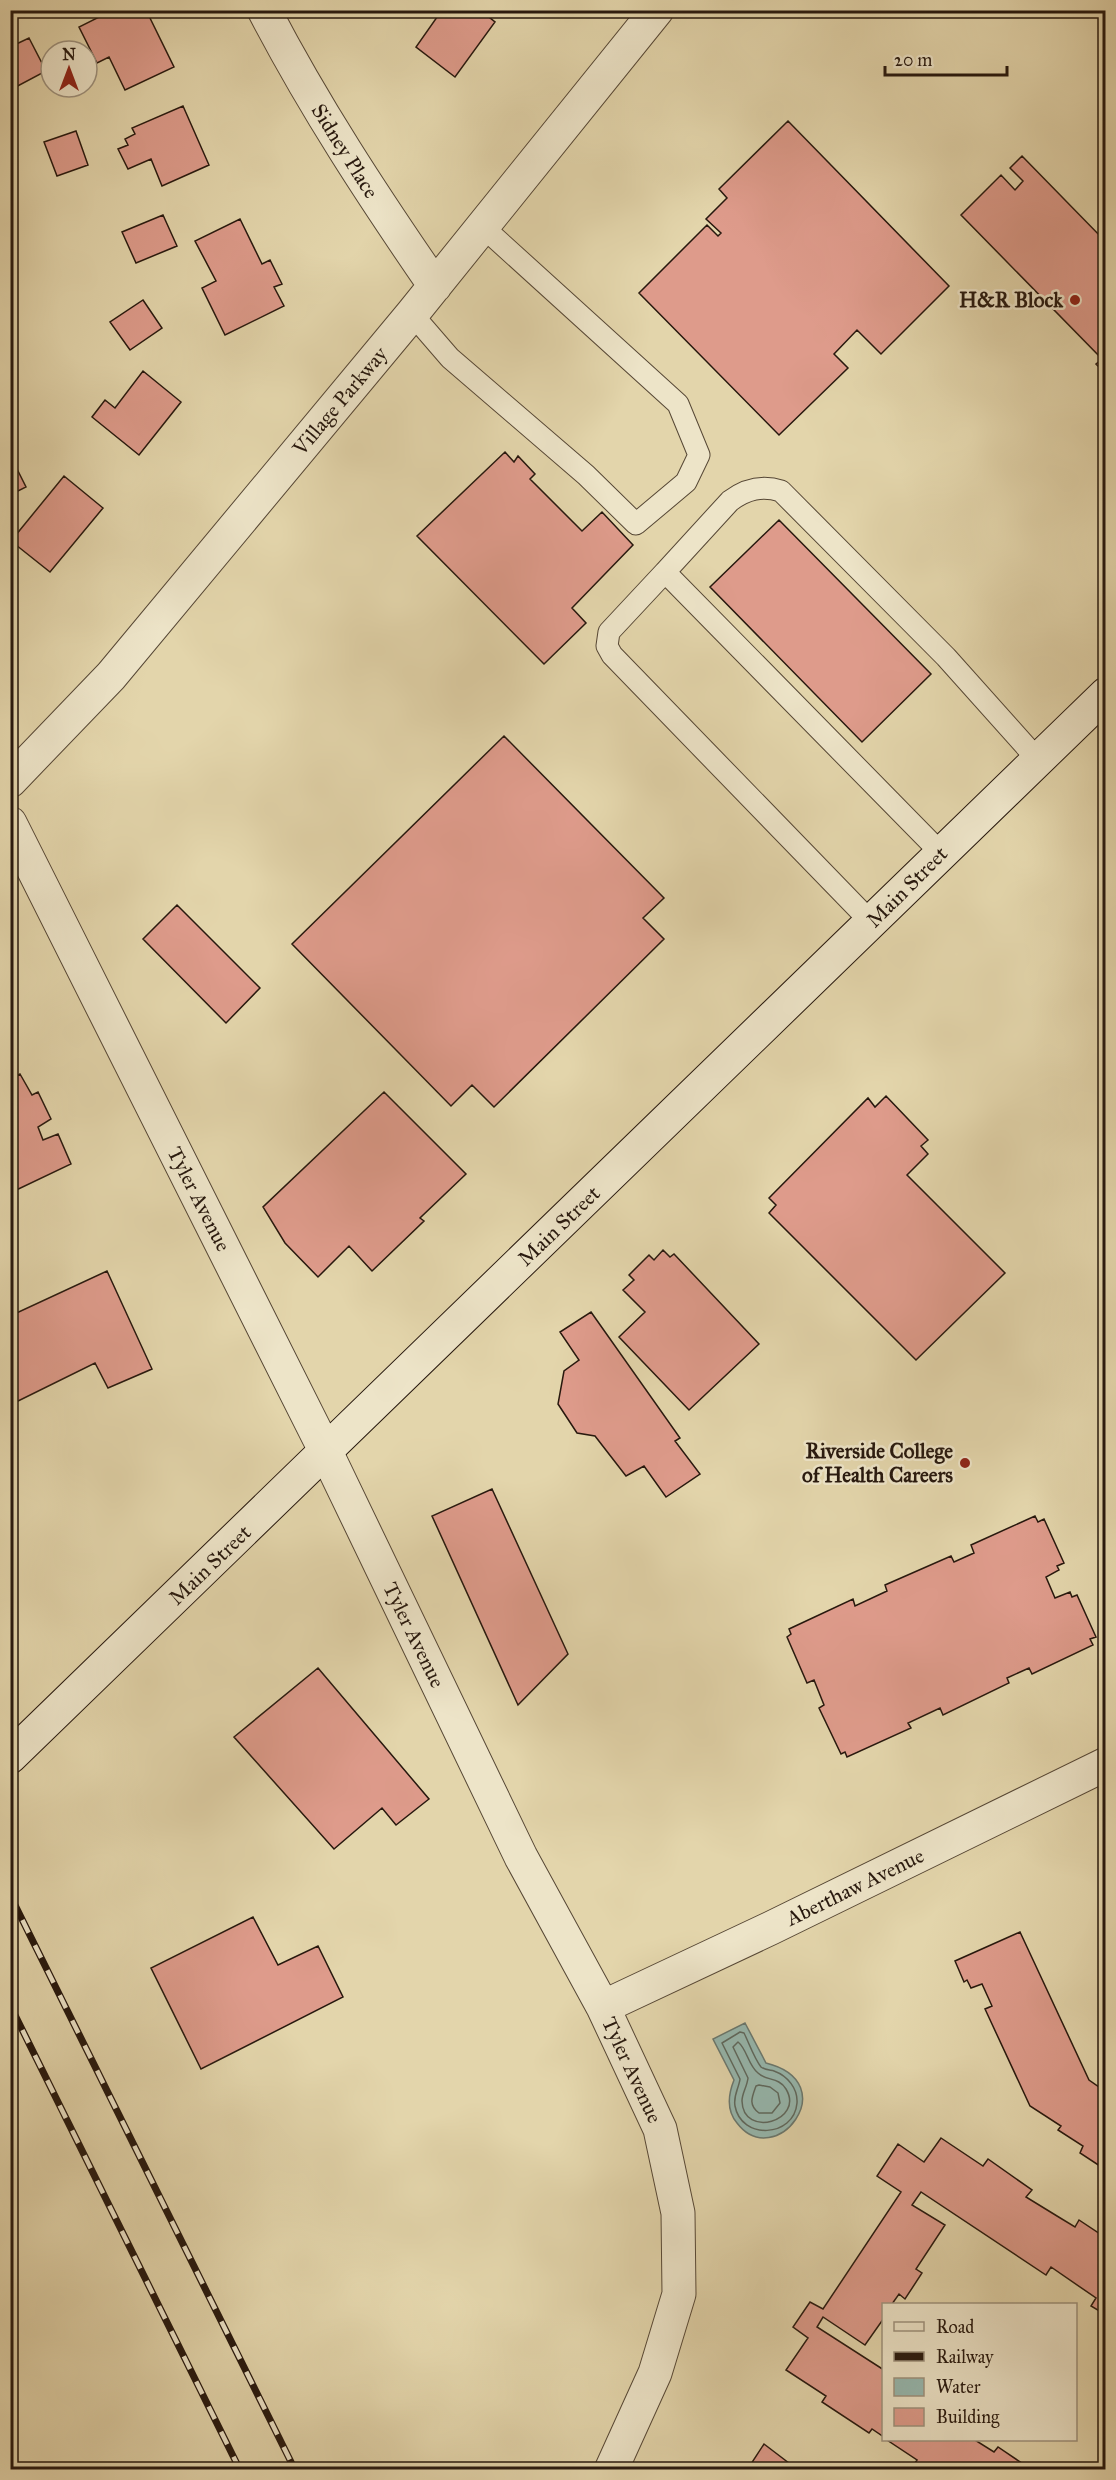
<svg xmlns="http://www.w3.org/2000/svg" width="1116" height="2480" font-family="'IM FELL Great Primer',serif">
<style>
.water{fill:#96b8af;stroke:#6a786f;stroke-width:1.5}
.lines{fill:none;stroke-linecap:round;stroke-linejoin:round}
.shore{stroke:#5e685e;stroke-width:1.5}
.building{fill:#de9b8b;stroke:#27180e;stroke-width:1.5}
.service-casing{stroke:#564735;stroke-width:23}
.minor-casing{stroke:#564735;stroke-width:35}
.secondary-casing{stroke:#27180e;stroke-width:35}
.service{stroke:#ede4c8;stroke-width:21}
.minor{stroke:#ede4c8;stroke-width:33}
.secondary{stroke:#ede4c8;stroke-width:33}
.rail-casing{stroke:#27180e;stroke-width:7}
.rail{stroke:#ede4c8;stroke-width:4.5;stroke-dasharray:14;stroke-linecap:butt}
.poi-dot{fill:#8f2418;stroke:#ede4c8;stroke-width:2}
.labels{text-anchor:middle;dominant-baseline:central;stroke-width:5;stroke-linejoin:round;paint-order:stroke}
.street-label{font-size:21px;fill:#27180e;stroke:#ede4c8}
.poi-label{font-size:21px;font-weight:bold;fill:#27180e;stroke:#ede4c8;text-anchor:end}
</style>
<rect width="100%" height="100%" fill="#e3d5ab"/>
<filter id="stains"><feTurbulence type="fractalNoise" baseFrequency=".00333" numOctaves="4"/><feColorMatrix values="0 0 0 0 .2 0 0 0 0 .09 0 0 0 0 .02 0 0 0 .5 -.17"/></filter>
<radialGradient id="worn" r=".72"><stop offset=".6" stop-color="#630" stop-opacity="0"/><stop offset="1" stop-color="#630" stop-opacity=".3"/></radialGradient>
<!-- water -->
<path class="water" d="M745,2023L766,2063C846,2083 775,2173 737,2123C726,2110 728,2095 734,2080L713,2039Z"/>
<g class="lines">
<!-- shore -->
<path class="shore" d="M740,2032L744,2033C749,2043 754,2058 761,2067C765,2070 770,2070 774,2071C788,2076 798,2089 797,2103C794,2138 741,2140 735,2106C733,2095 739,2088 740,2079L722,2043Z
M738,2042C747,2049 748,2065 758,2073C766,2081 779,2077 786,2089C805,2121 743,2139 742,2101C742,2093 747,2087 748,2078L733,2047Z
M759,2085L770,2087L778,2093L780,2103L772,2113H759C748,2105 752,2097 756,2086Z"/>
</g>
<!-- building -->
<path class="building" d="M113,10H146L174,67L125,90L109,57L97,63L79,27Z
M442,10H480L495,22L455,77L416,47Z
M29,38L46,71L12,89L10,47Z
M183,106L209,165L162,186L151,159L128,169L118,149L128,145L125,139L135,134L132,128Z
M788,121L949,286L881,354L857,330L834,354L848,368L779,435L639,293L707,225L718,236L721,233L706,219L727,198L719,189Z
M76,131L88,165L57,176L44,142Z
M1022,156L1106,242V374L1096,364L1102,359L961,215L1001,175L1015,190L1023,181L1010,168Z
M163,215L177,246L136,263L122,232Z
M240,219L262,264L270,260L282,284L274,287L284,306L225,335L202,288L216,281L195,241Z
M143,300L162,328L130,350L110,322Z
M143,371L181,402L139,455L92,417L105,400L115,408Z
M505,452L514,462L518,456L535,474L530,479L582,531L602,512L633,545L572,608L586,623L544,664L417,536Z
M10,455L26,487L10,495Z
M64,476L103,508L50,572L11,541Z
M779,520L931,674L862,742L710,587Z
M504,736L664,898L643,918L664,939L494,1107L472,1085L451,1106L292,944Z
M177,905L260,988L226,1023L143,939Z
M20,1074L32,1095L38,1092L51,1119L38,1127L43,1140L58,1134L71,1164L10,1193V1079Z
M384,1092L466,1174L420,1218L424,1221L372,1271L349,1246L318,1277L285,1243L263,1207Z
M886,1096L928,1140L921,1146L928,1154L907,1175L1005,1273L916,1360L769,1213L776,1205L769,1198L868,1098L875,1107Z
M663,1250L670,1257L674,1254L759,1344L689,1410L619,1337L645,1312L623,1290L634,1280L629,1275L649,1255L654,1260Z
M107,1271L152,1369L108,1388L95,1363L10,1405V1316Z
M591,1312L680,1438L675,1441L700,1474L666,1497L644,1466L626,1476L595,1436L577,1433L558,1404L564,1371L579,1360L560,1332Z
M492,1489L568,1654L518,1705L432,1516Z
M1035,1516L1038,1522L1044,1519L1064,1563L1057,1566L1059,1570L1046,1577L1055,1598L1070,1592L1072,1597L1077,1595L1096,1637L1090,1639L1093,1645L1032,1674L1029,1668L1007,1678L1009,1683L943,1715L940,1708L908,1723L911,1728L847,1757L845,1752L841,1754L819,1708L824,1705L814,1680L807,1683L787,1637L791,1634L789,1629L853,1599L855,1606L887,1591L885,1585L951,1556L954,1562L974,1553L971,1545Z
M318,1668L429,1799L396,1825L382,1808L334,1849L234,1737Z
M253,1917L278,1965L318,1946L343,1997L201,2069L151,1968Z
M1020,1932L1089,2080L1106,2092V2170L1080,2153L1083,2146L1058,2130L1061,2126L1030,2106L985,2009L992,2006L982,1984L971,1988L967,1980L964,1982L955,1961Z
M941,2138L983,2166L988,2159L1032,2190L1026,2197L1057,2216L1075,2227L1079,2220L1106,2238V2315L1091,2306L1096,2298L1051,2267L1046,2275L921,2192L912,2205L945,2225L916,2269L922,2273L905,2299L899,2294L892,2304H884V2318L865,2345L823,2317L817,2327L884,2370V2437L872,2429L869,2433L822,2402L826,2396L786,2370L808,2338L793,2327L810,2302L823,2309L901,2192L877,2176L898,2144L924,2162Z
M887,2440H975L994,2452L998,2447L1032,2470H919L913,2466L917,2460Z
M764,2444L798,2470H747Z"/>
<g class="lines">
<!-- service casing -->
<g class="service-casing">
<path id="service" d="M412,314L450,358L586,475L636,524L686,482L699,455L678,404L483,227
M665,572L730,501C746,489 762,485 781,491L946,657L1038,760
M871,922L612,655L607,646L609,632L665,572L941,853"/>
</g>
<!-- minor casing -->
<g class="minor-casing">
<path id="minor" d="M264,10C315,108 373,196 435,286
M10,781L111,676L412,314L657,10
M10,823L326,1452L521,1857L603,2007L660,2129L678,2213L679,2294L655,2373L611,2470
M603,2007L771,1928L1106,1764"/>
</g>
<!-- secondary casing -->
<g class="secondary-casing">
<path id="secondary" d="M10,1757L1106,694"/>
</g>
<!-- service -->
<use href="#service" class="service"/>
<!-- minor -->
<use href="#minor" class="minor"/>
<!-- secondary -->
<use href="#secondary" class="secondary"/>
<!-- rail casing -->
<g class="rail-casing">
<path id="rail" d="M10,1895L295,2470
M10,2005L240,2470"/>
</g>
<!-- rail -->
<use href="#rail" class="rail"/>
</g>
<!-- markers -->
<g class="poi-dot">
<circle cx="1075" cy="300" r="6"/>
<circle cx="965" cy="1463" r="6"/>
</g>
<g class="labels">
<!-- street labels -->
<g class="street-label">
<text transform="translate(345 151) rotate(58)">Sidney Place</text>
<text transform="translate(340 401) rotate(-50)">Village Parkway</text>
<text transform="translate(907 887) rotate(-45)">Main Street</text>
<text transform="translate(199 1199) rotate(63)">Tyler Avenue</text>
<text transform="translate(559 1226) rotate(-44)">Main Street</text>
<text transform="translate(210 1565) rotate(-44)">Main Street</text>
<text transform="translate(414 1635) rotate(64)">Tyler Avenue</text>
<text transform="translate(855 1887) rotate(-26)">Aberthaw Avenue</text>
<text transform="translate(632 2070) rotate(65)">Tyler Avenue</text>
</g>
<!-- poi labels -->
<g class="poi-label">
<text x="1063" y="300">H&amp;R Block</text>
<text x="953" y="1451">Riverside College<tspan x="953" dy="24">of Health Careers</tspan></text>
</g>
</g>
<!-- margin -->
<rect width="1116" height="2480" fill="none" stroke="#e3d5ab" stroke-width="36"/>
<rect x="12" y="12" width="1092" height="2456" fill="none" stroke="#27180e" stroke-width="3"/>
<rect x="18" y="18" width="1080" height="2444" fill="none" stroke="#27180e" stroke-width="1.5"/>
<!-- legend -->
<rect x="882" y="2303" width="195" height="138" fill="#ede4c8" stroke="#9e927e" stroke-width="1.5"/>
<rect x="894" y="2322" width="30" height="9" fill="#ede4c8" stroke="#9e927e" stroke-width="1.5"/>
<text x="936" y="2333" font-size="18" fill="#27180e">Road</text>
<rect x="894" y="2352" width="30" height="9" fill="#27180e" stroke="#9e927e" stroke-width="1.5"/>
<text x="936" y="2363" font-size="18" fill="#27180e">Railway</text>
<rect x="894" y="2378" width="30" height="18" fill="#96b8af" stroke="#9e927e" stroke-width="1.5"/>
<text x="936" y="2393" font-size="18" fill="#27180e">Water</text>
<rect x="894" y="2408" width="30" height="18" fill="#de9b8b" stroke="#9e927e" stroke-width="1.5"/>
<text x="936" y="2423" font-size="18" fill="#27180e">Building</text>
<!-- north arrow -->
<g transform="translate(69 69)"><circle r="28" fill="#ede4c8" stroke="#9e927e" stroke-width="1.5"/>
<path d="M0-4.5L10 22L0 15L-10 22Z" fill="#8f2418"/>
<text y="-9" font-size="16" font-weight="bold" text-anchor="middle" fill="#27180e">N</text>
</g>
<!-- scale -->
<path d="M885 66v9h122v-9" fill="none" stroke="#27180e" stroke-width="3"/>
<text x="894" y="66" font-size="18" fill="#27180e" stroke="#ede4c8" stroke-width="4.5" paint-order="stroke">20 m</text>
<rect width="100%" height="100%" filter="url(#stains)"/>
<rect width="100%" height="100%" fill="url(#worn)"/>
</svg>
